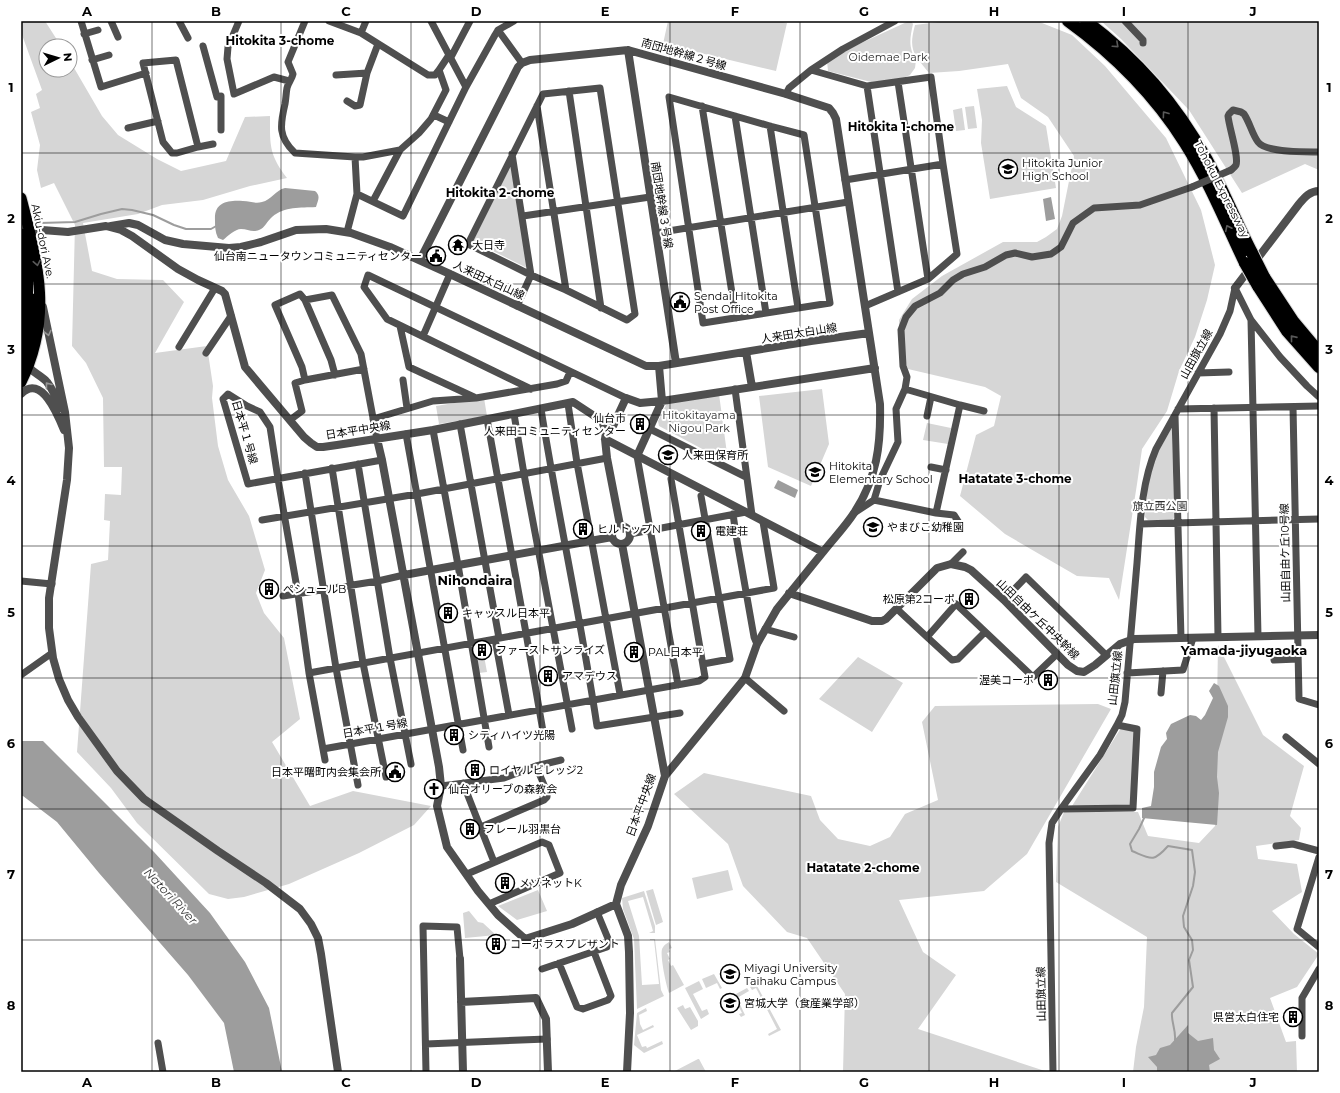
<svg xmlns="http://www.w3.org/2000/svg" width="1340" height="1093" font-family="Montserrat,'Noto Sans JP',sans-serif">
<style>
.green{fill:#d6d6d6}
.water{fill:#9d9d9d}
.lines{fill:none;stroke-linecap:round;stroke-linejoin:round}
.stream{stroke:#9d9d9d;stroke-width:2}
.trunk-casing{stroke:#dbdbdb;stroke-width:13}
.motorway-casing{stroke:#dbdbdb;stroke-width:14}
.minor{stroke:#4f4f4f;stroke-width:7}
.tertiary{stroke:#4f4f4f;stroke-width:8}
.trunk{stroke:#000;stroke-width:11}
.motorway{stroke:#000;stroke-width:12}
.motorway-bridge-casing{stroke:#dbdbdb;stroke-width:14;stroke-linecap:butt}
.minor-bridge{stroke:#4f4f4f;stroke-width:7}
.motorway-bridge{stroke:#000;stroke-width:12}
.oneway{stroke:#595959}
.oneway2{stroke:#959595}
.grid{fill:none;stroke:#000;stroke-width:1;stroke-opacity:0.55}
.labels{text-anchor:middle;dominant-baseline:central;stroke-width:4;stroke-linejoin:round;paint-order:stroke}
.street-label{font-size:11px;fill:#000;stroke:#fff}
.park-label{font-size:11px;fill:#2d2d2d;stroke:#fff}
.poi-label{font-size:11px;fill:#000;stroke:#fff;text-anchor:start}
.neighbourhood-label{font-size:12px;font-weight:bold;fill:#000;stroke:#fff}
.water-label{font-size:12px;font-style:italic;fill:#3e3e3e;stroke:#fff}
.quarter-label{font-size:13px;font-weight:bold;fill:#000;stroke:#fff}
.neatline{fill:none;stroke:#000;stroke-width:1.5}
.grid-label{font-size:13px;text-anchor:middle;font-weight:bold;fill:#000}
</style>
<rect width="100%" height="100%" fill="#fff"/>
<!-- green -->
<path class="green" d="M21,21H45L61,46H46V70H70V61L102,116L118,135L157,159L181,171L226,161L245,117L270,116C270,146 269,154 287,178L250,186L203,200L162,205L138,214L83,223L92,271L117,279L163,280L184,302L155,353L207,346L213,386L212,398L218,446L228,480L249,516L265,570L256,593L264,613L284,638L300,719L272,742L310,806L353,791L431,806L414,825L359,853L289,884L244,897L228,899L209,894L137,823L111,788L77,752L91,564L108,560L110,521L104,520L105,494L121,495L122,467H104L103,398L86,363L72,346L75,225L54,183L41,188L37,170L40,145L31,112L40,108L36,94L42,90L21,32Z
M668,21H778L787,23L776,71L663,44Z
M909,21H911L913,24C910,38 908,47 916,60L915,68L910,75L899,80L871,82L828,71L827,61L846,50Z
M947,21H1037L1072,35L1105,66L1166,138L1201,210L1215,265L1207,300L1195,337L1179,371L1167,411L1142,449L1137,484L1119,600L1109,578L1077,576L1005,534L960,496L976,435L994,426L1001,396L985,387L908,369L899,347V320L912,299L942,276L1003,242H1037L1046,237L1057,229L1062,216L1074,156L1048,117L1021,98L1008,64L959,71L929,73C914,54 908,51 915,25Z
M1101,21H1319V170L1305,164L1242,193L1189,110L1121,39Z
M1007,86L1016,107L1046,126L1056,188L990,199L981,143L982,120L977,89Z
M974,106L977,128L968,129L965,107Z
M962,108L965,130L956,131L953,110Z
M509,164H511L527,268L473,241Z
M822,389L829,444L811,486L768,467L759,396Z
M719,394L728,461H725L659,426L658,421L666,405L670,402Z
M484,398L487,416L439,424L436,406Z
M927,423L951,428L948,444L923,440Z
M1172,427L1174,518L1172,520H1148L1145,517L1148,478L1156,456Z
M1218,645L1263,735L1304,766L1290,816L1301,828L1299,840L1256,846L1258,859L1297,864L1302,892L1272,911L1294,934L1319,954L1297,987L1270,998L1286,1042L1296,1041L1297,1072H1133L1136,1047L1144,1007L1147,937L1056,882L1058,827L1064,812H1138L1148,836L1199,843L1215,826Z
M484,656L487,672L479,673L476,658Z
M858,657L903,683L872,732L819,699Z
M1098,704L1111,709L1027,854L984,891L899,900L923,952L956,975L918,1029L1048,1072H843L845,994L807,938L787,932L743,886L728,844L674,794L704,773L811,796L820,820L838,839L870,846L890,837L905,814L938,800L922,722L935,706Z
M1121,728L1136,729L1133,808L1072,806Z
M728,870L733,890L697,899L692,878Z
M653,889L663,922L656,925L646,891Z
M538,890L547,911L517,920L498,906Z
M644,891L655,926V933H649L653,931L643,897L628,901L639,936L642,985L659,984L654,940H650V939H655L661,990L664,996L637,1009L634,939L623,909L622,898Z
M469,911L478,922L483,923L496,935L465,938L463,913Z
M669,942L672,948L669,949L670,952L667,953L670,959L668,960L671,966L673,965L684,985L669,993C666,985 660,956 662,949C664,945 666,944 669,942Z
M714,974L722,988L720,989L717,983L706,988L702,979Z
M699,981L703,989L693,994L702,1011L707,1009L709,1014L701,1019L685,988Z
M756,984L781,1030L769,1036L768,1034L777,1029L756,988L752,990L750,987Z
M747,988L749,991L737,998L745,1015L741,1017L739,1014L742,1013L733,996L734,995Z
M683,1005L685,1009L690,1007L698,1021V1026L691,1030L677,1008Z
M646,1008L647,1011L639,1015L640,1024L643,1030L653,1025L654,1027L637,1035L642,1047L646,1046L647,1048L662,1041L663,1044L644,1053L634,1045L637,1013Z
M699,1059L706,1072H673L698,1059Z"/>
<!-- water -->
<path class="water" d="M285,188L315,191C321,196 318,200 316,207C300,208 285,206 272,217C267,221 265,228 259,230C252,233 248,229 241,229C235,229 228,236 223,240L218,238C215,232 215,226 215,220C214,202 228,200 243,201C250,201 255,204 262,202C271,200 276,190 285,188Z
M1051,197L1055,219L1046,221L1043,199Z
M778,480L798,490L795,498L774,488Z
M1214,683L1219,686L1228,706V717L1218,752L1217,777L1219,793L1217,825L1142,818V808L1151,806L1154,787V772L1161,747L1167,739L1166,733L1171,724L1190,715L1196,716L1201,720L1205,715L1213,698L1209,691Z
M21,741H43L154,852L210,913L245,962L269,1008L282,1072H234L224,1023L188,975L99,873L57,822L23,796H21Z
M1188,1025V1033L1198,1041L1213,1038L1214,1050L1220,1059L1209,1065L1210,1072H1157V1067L1148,1057L1156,1055L1160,1048L1170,1045Z"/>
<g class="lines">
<!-- stream -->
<path class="stream" d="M40,223L75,222L101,214L122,209L132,210L153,215L174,225L186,229H211L218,225
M1145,816L1139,829L1130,844L1132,851C1151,859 1153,863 1168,846L1192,850L1195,872L1193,886L1183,916L1184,927L1192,940L1193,950L1189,960L1193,987L1172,1013C1171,1021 1176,1030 1175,1040"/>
<!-- trunk casing -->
<g class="trunk-casing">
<path id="trunk" d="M21,198C38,264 53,317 21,382
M21,234L29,266
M21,363L30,330L32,299"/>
</g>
<!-- motorway casing -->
<g class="motorway-casing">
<path id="motorway" d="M1068,21C1115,55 1154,94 1185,143C1209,181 1226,223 1245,263
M1086,21C1138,60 1175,103 1207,160C1223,190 1236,222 1252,253
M1264,277L1293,321L1319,352
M1258,286L1287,331L1319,367
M21,338L27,305V257"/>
</g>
<!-- minor -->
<path class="minor" d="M81,21L101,87L146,73
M111,21L118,37
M179,21L188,38
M239,21L228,47L227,59L234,94L274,77L289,81
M305,21L288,62L293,74C292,79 288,83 287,88C286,93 286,99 285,104C280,125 278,137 295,153L355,157L357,194L347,232
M329,21L361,33L428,75H435L439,70
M431,21L466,87
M1125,21L1143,40V43
M498,30L522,63
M361,33L366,21
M84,34L98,30
M203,46L217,97
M451,57L470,21
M92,60L109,55
M176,60L198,147L177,153H172L163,142L143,63Z
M811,70L867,86L931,77L943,164L957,254L928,279L865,306
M336,75L367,73
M898,82L928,279
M867,86L898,292
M600,88L635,314L627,320L566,290L531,275L468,244L543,94Z
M569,91L601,308
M786,94L789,88L811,70L843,49L895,21
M669,97L770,126L804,135L830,303L703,323Z
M347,101L355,106L360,105L367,73L378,44
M537,106L566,290
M702,106L736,318
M434,115L449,122
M735,116L766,313
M770,126L798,308
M128,128L158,121
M221,130V96
M198,147L213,144
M512,154L531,275L517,306
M355,157H363L400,150
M1231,170C1233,168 1234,168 1236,165C1239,157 1229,127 1228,116L1229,114L1233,110L1241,112L1244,114C1250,123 1252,134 1258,142C1266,153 1306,152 1319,152
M845,180L943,164
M357,194L403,216L466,87L495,35L498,30L514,21
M373,201L400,150L419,133L431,119L446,90L439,70L449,55
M523,216L650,197
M656,233L848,202
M1235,288L1251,320L1280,357L1307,386L1319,397
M305,300L331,360L335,375
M1251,320L1258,636
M400,326L409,367L474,397
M423,336L450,274
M179,347L215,288
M206,353L231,316
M1198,373L1229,372
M305,380L364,369
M403,380L407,408
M531,389L387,319L364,287L368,275L626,398
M735,389L752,515
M568,404L577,463L620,694
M960,405L984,411
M1293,407L1299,699L1319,705
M1214,408L1218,637
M541,409C558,515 581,620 597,726L680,713
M1178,409L1319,406
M514,414L524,474L572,729
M1175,415L1181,638
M927,416L931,397
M373,419L433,401L476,398L557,384L566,381L570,372
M487,419L526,633L544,737
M290,420L302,411L295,383L305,380L302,367L275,305L300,294L305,300L332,295L361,354L377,439
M460,424L499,638
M650,429L746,477
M433,430L458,565L489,747
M406,434L463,750
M637,456L678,685
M358,464L390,658L411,764
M931,467L946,470
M332,468L363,663L386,777
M305,473L336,668L358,785
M701,496L730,659L703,664
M874,500L936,513L960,405L905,389
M854,513L874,500L880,480L898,442L896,409L905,389L907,377L903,366L901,330L906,317L915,306L940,293L953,280L963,274L985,267L1006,255L1015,253L1032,257L1051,254L1061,247L1073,223L1094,208L1140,205L1192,187
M936,513L954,515L961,526
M733,514L736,535L754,637L757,644
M262,520L417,494L607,458
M1140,524L1319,519
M630,534L746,512
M951,564L963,552
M21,581L52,584
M283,596L378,581L404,575
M1004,600L1026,577L1106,655
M897,609L927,637L956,604L1033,677L1057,654
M765,629L794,637
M927,637L952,660L958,659L985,632
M495,639L509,715
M1274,660L1298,659
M309,673L774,588L763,522
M1127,673L1183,670L1193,638
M21,675L52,653
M745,678L784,711
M1161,693L1163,671
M1286,737L1319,764
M323,749L699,681L705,677L671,479
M325,760L309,673L298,594L278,479L270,427L260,412L247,406L228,394L223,399L248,484C293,476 337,468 382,460
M463,783L494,862
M441,786L504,778L536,766L561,760
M1061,809L1133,808L1137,729L1117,725
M481,827L544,800L547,797V792L536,766
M1276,846L1293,844L1319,851
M1319,857L1297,929L1319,947
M467,874L542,842L549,845L560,873L489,904
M559,963L577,1007L583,1009L608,1000L611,996L594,952
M542,969L607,947L609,941L597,912
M1302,1036V998L1319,969
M158,1043L163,1072
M426,1044L547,1039
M426,1072L423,926L457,927L460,959
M1053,1072L1049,843L1052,823L1061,809L1100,755L1117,725L1122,715L1125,702C1129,656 1133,609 1137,563C1140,525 1141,484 1156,449L1220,334L1230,311L1235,288"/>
<!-- tertiary -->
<path class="tertiary" d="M628,50L676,363
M111,226L129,223L138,225L165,240L183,244L229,248L241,247L261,242L296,230L326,229L351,233L390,247L450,274L646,366H659L811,341L869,333
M26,234L42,230L68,232L106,226L121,230L132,236L178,269L198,280L222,291L225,294L245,367L304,437L311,443L317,447H323L337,445L433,430L573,402L602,421L606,432L605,439L607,458L620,525
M420,260L518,67L522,63L530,60L628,50L786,94L829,108L833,113L836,119L880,404C881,445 877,478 854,513C845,527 833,539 823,552
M1235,288L1299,204C1305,197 1310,191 1319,191
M43,307L65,412L69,448L67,480L49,598V628L53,658L59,679L68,700L78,717L117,771L144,799L218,851L266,883L300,909L311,924L318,938L321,954L338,1072
M746,352L752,387
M26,363C29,371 41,375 47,382C53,390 57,399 60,408
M21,394C41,373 58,415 64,430
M606,432L613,426L626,398L640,403L662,401L875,368
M377,439L382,460L439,767L441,786L437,806L447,847L478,891L498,915L525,939L572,924L616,904
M605,439L823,552L777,609L757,644L745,678L665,776
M637,456L662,401L659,366
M612 535a9 9 0 1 1 18 0a9 9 0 1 1-18 0Z
M622,544L665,776L648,826L621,885L616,904L628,936L629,952L630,1013L627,1072
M404,575L612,537
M789,593L872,621H882L886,619L937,568L951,564L965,567L971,570L1004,600L1068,665L1077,671L1084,672L1095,665L1120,644L1134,639L1319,635
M460,959L463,1072
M461,1002L536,998L546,1019L548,1072"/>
<!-- trunk -->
<use href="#trunk" class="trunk"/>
<!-- motorway -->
<use href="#motorway" class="motorway"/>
<!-- motorway-bridge casing -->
<g class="motorway-bridge-casing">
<path id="motorway-bridge" d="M1252,253L1264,277
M1245,263L1258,286"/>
</g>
<!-- minor-bridge -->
<path class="minor-bridge" d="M1192,187L1231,170"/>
<!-- motorway-bridge -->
<use href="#motorway-bridge" class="motorway-bridge"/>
</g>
<!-- one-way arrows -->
<defs><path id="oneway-chevron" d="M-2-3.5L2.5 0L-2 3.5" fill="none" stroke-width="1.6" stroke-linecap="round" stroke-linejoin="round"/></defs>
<g class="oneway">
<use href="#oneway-chevron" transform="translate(1116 45) rotate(42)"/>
<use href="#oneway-chevron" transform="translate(1165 114) rotate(-126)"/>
<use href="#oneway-chevron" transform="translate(1228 228) rotate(-116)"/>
<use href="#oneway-chevron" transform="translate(37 263) rotate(79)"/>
<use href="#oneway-chevron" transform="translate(1293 338) rotate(-129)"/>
</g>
<g class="oneway2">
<use href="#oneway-chevron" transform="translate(48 333) rotate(77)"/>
<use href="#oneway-chevron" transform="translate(48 385) rotate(-128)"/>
</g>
<!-- grid -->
<path class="grid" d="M152,21V1072M281,21V1072M411,21V1072M540,21V1072M670,21V1072M800,21V1072M929,21V1072M1059,21V1072M1188,21V1072M21,153H1319M21,284H1319M21,415H1319M21,546H1319M21,678H1319M21,809H1319M21,940H1319"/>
<!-- icons -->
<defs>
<g id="school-ring" transform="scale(1)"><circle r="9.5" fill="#fff" stroke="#000" stroke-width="1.5"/><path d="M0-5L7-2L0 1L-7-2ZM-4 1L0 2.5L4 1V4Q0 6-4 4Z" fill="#000"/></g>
<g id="temple-ring" transform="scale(1)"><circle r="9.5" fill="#fff" stroke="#000" stroke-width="1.5"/><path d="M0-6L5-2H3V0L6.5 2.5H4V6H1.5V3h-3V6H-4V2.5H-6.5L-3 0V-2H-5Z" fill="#000"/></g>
<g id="civic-ring" transform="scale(1)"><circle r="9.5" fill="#fff" stroke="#000" stroke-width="1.5"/><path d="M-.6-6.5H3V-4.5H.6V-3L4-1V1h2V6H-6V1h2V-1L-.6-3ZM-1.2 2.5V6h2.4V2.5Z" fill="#000"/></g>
<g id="building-ring" transform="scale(1)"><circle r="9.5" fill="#fff" stroke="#000" stroke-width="1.5"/><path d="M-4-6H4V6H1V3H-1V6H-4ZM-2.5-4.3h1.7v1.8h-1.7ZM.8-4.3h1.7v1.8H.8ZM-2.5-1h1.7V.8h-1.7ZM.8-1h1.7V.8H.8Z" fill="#000"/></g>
<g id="church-ring" transform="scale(1)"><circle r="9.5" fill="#fff" stroke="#000" stroke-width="1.5"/><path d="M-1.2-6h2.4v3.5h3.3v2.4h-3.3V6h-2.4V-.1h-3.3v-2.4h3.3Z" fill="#000"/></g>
<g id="university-ring" transform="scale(1)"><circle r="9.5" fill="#fff" stroke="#000" stroke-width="1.5"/><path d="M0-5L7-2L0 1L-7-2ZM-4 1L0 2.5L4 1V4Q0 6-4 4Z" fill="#000"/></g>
</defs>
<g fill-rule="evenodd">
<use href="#school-ring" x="1008" y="169"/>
<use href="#temple-ring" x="458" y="245"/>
<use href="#civic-ring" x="436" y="256"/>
<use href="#civic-ring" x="680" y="302"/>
<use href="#building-ring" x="640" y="424"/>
<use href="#school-ring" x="668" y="455"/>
<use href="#school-ring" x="815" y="472"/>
<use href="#school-ring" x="873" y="527"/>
<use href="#building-ring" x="583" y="529"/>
<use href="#building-ring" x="701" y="531"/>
<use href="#building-ring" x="269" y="589"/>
<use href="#building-ring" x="969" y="599"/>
<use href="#building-ring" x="448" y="613"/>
<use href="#building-ring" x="482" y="650"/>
<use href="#building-ring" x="634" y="652"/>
<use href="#building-ring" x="548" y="676"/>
<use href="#building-ring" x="1048" y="680"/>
<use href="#building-ring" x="454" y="735"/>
<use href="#building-ring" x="475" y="770"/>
<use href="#civic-ring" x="395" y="772"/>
<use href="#church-ring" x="434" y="789"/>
<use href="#building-ring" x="470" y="829"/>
<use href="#building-ring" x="505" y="883"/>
<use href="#building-ring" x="496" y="944"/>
<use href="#university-ring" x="730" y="974"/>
<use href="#university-ring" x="730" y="1003"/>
<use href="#building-ring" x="1293" y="1017"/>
</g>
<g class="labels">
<!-- street labels -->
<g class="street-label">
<text transform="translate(684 54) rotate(16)">南団地幹線２号線</text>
<text transform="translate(1222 189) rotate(63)">Tohoku Expressway</text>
<text transform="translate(662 205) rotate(81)">南団地幹線３号線</text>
<text transform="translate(43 241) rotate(78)">Akiu-dori Ave.</text>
<text transform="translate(489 280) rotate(25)">人来田太白山線</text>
<text transform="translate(799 333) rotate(-9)">人来田太白山線</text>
<text transform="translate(1196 354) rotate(-61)">山田旗立線</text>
<text transform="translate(358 430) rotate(-9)">日本平中央線</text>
<text transform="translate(245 432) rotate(74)">日本平１号線</text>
<text transform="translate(1285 553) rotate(-91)">山田自由ケ丘10号線</text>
<text transform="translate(1038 619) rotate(44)">山田自由ケ丘中央幹線</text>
<text transform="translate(1115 678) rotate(-84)">山田旗立線</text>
<text transform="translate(375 728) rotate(-10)">日本平１号線</text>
<text transform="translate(641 805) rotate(-70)">日本平中央線</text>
<text transform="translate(1041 994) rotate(-91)">山田旗立線</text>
</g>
<!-- park labels -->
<g class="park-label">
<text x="888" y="57">Oidemae Park</text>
<text x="699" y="415">Hitokitayama<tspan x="699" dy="13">Nigou Park</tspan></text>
<text x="1160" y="506">旗立西公園</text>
</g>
<!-- poi labels -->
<g class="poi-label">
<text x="1022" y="163">Hitokita Junior<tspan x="1022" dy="13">High School</tspan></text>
<text x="472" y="245">大日寺</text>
<text x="422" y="256" text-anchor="end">仙台南ニュータウンコミュニティセンター</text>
<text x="694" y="296">Sendai Hitokita<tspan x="694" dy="13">Post Office</tspan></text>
<text x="626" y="418" text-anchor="end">仙台市<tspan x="626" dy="13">人来田コミュニティセンター</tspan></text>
<text x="682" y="455">人来田保育所</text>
<text x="829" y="466">Hitokita<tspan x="829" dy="13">Elementary School</tspan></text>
<text x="887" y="527">やまびこ幼稚園</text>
<text x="597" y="529">ヒルトップN</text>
<text x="715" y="531">電建荘</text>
<text x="283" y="589">ぺシュールB</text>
<text x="955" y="599" text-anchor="end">松原第2コーポ</text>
<text x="462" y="613">キャッスル日本平</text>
<text x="496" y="650">ファーストサンライズ</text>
<text x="648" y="652">PAL日本平</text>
<text x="562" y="676">アマデウス</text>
<text x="1034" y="680" text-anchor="end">渥美コーポ</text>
<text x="468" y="735">シティハイツ光陽</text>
<text x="489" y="770">ロイヤルビレッジ2</text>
<text x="381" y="772" text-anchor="end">日本平曙町内会集会所</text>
<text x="448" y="789">仙台オリーブの森教会</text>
<text x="484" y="829">フレール羽黒台</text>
<text x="519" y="883">メゾネットK</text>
<text x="510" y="944">コーポラスプレザント</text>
<text x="744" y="968">Miyagi University<tspan x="744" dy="13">Taihaku Campus</tspan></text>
<text x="744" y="1003">宮城大学（食産業学部）</text>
<text x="1279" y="1017" text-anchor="end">県営太白住宅</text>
</g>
<!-- neighbourhood labels -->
<g class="neighbourhood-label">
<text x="280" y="40">Hitokita 3-chome</text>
<text x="901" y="126">Hitokita 1-chome</text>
<text x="500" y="192">Hitokita 2-chome</text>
<text x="1015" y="478">Hatatate 3-chome</text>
<text x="863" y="867">Hatatate 2-chome</text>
</g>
<!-- water labels -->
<g class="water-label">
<text transform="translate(171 896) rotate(47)">Natori River</text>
</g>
<!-- quarter labels -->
<g class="quarter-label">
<text x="475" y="580">Nihondaira</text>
<text x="1244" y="650">Yamada-jiyugaoka</text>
</g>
</g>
<!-- border -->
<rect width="1340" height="1093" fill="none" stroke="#ffffff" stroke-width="44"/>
<!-- north arrow -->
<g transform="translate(58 58) rotate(85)"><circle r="19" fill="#ffffff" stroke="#999999"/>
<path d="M0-3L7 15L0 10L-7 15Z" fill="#000000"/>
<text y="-6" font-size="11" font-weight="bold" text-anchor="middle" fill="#000000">N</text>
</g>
<rect x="22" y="22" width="1296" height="1049" class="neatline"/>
<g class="grid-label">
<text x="87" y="16">A</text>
<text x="216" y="16">B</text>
<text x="346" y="16">C</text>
<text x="476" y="16">D</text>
<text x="605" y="16">E</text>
<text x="735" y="16">F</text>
<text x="864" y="16">G</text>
<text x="994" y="16">H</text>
<text x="1124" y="16">I</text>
<text x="1253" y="16">J</text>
<text x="11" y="92">1</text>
<text x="1329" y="92">1</text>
<text x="11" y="223">2</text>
<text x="1329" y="223">2</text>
<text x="11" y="354">3</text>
<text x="1329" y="354">3</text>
<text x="11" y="485">4</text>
<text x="1329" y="485">4</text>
<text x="11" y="617">5</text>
<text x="1329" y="617">5</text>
<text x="11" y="748">6</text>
<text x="1329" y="748">6</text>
<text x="11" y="879">7</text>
<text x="1329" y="879">7</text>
<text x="11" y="1010">8</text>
<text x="1329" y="1010">8</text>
<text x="87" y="1087">A</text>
<text x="216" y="1087">B</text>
<text x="346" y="1087">C</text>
<text x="476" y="1087">D</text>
<text x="605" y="1087">E</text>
<text x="735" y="1087">F</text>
<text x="864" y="1087">G</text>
<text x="994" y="1087">H</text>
<text x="1124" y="1087">I</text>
<text x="1253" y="1087">J</text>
</g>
</svg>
